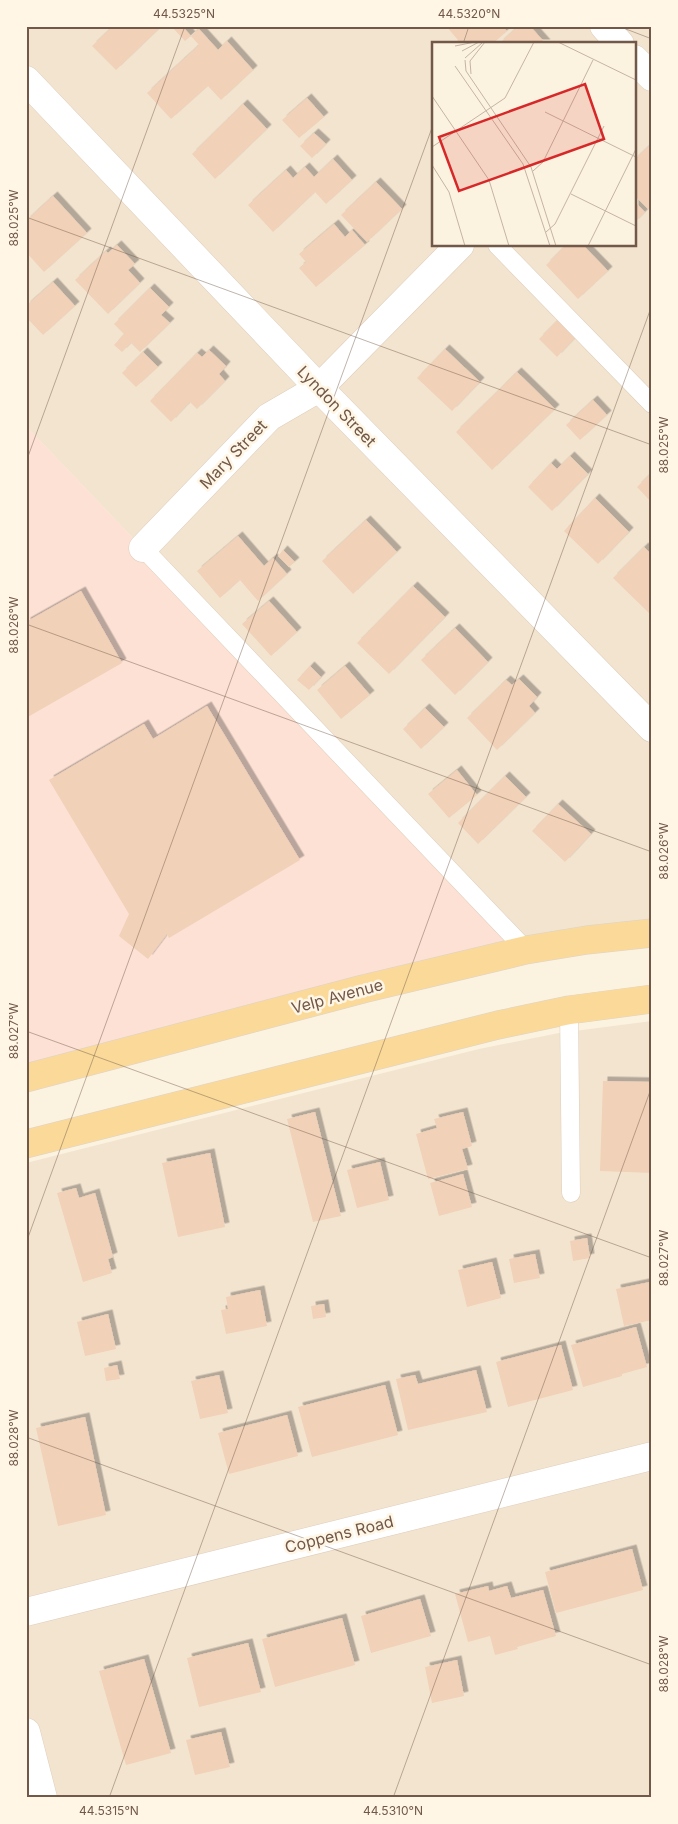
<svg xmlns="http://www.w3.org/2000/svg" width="678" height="1824" font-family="Inter,sans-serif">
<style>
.residential{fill:#f3e4cf;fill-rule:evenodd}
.commercial{fill:#fce1d4}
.building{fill:#f1d1b8;filter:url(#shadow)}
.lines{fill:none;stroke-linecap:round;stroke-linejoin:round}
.service-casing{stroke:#dfcebc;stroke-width:19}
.minor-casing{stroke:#dfcebc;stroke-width:29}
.primary-casing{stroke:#dad4cf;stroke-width:29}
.service{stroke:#fff;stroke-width:18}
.minor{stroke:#fff;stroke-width:28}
.primary{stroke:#fad999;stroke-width:28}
.ticks{fill:none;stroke:#725848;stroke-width:1;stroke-opacity:0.45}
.labels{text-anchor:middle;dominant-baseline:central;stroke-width:5;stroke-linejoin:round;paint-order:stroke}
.street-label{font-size:16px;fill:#725848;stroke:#fff6e6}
.inset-road{fill:none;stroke:#c5b4a3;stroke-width:1}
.view{fill:#d62828;fill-opacity:0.15;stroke:#d62828;stroke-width:2.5}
.inset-edge{fill:none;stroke:#725848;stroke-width:2.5}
.neatline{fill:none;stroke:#725848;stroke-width:2}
.ticks-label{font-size:12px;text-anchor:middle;fill:#725848}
</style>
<defs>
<filter id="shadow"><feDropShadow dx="4.5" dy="-4.5" stdDeviation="0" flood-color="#0004"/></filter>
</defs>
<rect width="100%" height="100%" fill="#fcf2e0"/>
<!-- residential -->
<path class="residential" d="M26,26H652V933L526,950L26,426ZM433,44H634V245H433Z
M652,1021V1798H26V1163L479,1049L559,1033Z"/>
<!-- commercial -->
<path class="commercial" d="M26,426L526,950L26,1078Z"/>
<!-- building -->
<path class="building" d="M113,26H162L116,70L92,46Z
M171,26H182L191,36L185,41Z
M446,26H502L507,31L492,44H455L458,40Z
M518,26H530L546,44H499Z
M199,29L218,50L227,41L253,70L221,100L208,86L171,119L147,93L199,45L191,36Z
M307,98L324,117L299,138L282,120Z
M243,104L267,129L215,179L192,154Z
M314,133L326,144L312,158L300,146Z
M652,143V206L648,209L634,195V160Z
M333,159L352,180L326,204L315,192L273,232L248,205L286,170L293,178L305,167L314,177Z
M376,182L402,209L367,242L341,215Z
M53,196L87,233L44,272L26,252V221Z
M634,201L645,212L634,223Z
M334,224L345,237L352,230L365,245L316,287L299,268L306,262L299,254Z
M117,245L135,264L128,270L140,283L108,314L75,280L106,251L108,253Z
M566,245H583L608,271L578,299L546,265Z
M53,282L75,306L43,335L26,317V306Z
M150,288L169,307L161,315L170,323L140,352L131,343L122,352L114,345L124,334L114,324Z
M559,319L576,337L557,357L539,339Z
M445,349L480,382L452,411L417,378Z
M209,350L226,366L219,374L225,381L197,409L190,402L171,422L150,401L197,353L202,357Z
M143,352L158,367L136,387L122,373Z
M517,372L555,409L492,470L456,432Z
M593,400L607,415L580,440L566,425Z
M570,456L588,474L552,511L528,487L551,463L557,469Z
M652,472V503L637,487Z
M595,498L629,532L598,564L564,531Z
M366,520L397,552L353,594L322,561Z
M238,536L264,566L273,558L287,574L258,601L240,580L220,598L197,571Z
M644,547L652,555V616L613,578Z
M283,550L295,562L289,567L278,556Z
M413,586L445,617L389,674L357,643Z
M81,591L122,663L26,718V622Z
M269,601L297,632L271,656L242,624Z
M455,628L488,662L455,695L421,660Z
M310,666L321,677L309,690L297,680Z
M345,666L370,695L341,719L317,690Z
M519,679L537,697L529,706L535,713L497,750L467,718L506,680L512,685Z
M207,706L300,860L169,938L167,934L148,959L119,936L129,914L49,780L144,724L153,739Z
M425,708L444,727L421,749L403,729Z
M457,770L477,795L449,818L428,794Z
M505,776L526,797L478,844L458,823Z
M558,804L591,834L565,862L532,831Z
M603,1081L652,1082V1173L600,1171Z
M315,1112L341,1216L313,1222L287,1119Z
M463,1112L472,1146L462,1149L468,1169L428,1179L416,1134L437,1128L434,1119Z
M210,1153L225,1227L178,1237L162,1163Z
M380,1162L389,1200L357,1208L347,1170Z
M463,1174L472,1207L439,1216L430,1183Z
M76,1188L79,1198L95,1193L113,1257L108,1259L112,1273L83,1282L57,1193Z
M587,1238L590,1258L573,1261L570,1241Z
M535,1254L540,1278L514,1283L509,1259Z
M492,1262L501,1298L467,1307L458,1270Z
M650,1282L652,1291V1320L624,1326L616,1289Z
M260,1290L267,1326L226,1334L221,1310L228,1309L226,1297Z
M324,1304L326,1317L313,1319L311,1306Z
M108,1314L116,1349L85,1356L77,1322Z
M636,1327L647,1367L622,1374V1376L583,1387L571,1345Z
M561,1345L573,1390L508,1407L496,1362Z
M117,1365L120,1379L106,1381L104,1368Z
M476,1370L487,1412L408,1430L396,1379L415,1375L418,1384Z
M219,1375L228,1413L200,1419L191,1381Z
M385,1385L398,1435L312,1457L298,1407Z
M287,1415L298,1456L229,1474L218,1433Z
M85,1417L106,1515L58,1526L36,1428Z
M632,1549L643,1590L556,1613L545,1572Z
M488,1586L489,1591L507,1586L511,1598L543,1590L556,1636L517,1647L518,1649L495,1655L490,1636L468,1642L455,1594Z
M420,1599L431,1636L371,1653L361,1616Z
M342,1618L355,1665L275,1687L262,1639Z
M248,1643L261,1692L199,1707L187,1658Z
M144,1659L171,1753L126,1765L99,1671Z
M457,1660L464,1696L432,1703L425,1667Z
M221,1732L230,1767L195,1775L186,1740Z"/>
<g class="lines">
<!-- service casing -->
<g class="service-casing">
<path id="service" d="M497,245L652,404
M143,548L526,950
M569,1010L571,1193"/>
</g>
<!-- minor casing -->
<g class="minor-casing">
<path id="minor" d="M604,26L620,44
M634,59L652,77
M26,80L319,388L652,728
M143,548L269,417L319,388L460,245
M26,1612L652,1456
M26,1732L43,1798"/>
</g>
<!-- primary casing -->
<g class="primary-casing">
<path id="primary" d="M26,1078L363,989L526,950L587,940L652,933
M26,1144L498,1025L569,1010L652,999"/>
</g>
<!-- service -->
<use href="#service" class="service"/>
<!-- minor -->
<use href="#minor" class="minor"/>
<!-- primary -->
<use href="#primary" class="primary"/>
</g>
<!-- ticks -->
<path class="ticks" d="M618,26L652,39M463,44L469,26M26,217L652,445M26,462L185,26M26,624L652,852M26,1031L652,1258M26,1243L433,125M26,1437L652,1665M109,1798L652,305M393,1798L652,1086"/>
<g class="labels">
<!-- street labels -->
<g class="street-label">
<text transform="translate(337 406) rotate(46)">Lyndon Street</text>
<text transform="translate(233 454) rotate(-46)">Mary Street</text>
<text transform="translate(337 996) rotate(-15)">Velp Avenue</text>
<text transform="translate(339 1534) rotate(-14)">Coppens Road</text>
</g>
</g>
<!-- overview -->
<g transform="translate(432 42)">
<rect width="204" height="204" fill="#fcf2e0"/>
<path class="inset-road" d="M126,0L204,38M23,4L43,0M30,9L47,0M33,16L50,1M33,18L34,29L99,125L124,204M23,24L91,122L118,204M39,32L38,19L53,0M0,54L57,138L77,204M113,70L204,115M0,105L73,56L102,0M0,123L17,150L33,204M101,129L111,120L161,18M139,152L204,184M114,190L123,182L172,84M156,204L204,107"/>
<path class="view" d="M153,42L172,97L27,149L7,95Z"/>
<rect width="204" height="204" class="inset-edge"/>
</g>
<!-- border -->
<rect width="678" height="1824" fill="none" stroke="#fff6e6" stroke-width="55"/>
<rect x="28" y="28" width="622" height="1768" class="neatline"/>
<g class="ticks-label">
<text x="184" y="18">44.5325°N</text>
<text x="469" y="18">44.5320°N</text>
<text transform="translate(14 218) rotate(-90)" y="4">88.025°W</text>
<text transform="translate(664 445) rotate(-90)" y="4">88.025°W</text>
<text transform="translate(14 625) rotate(-90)" y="4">88.026°W</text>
<text transform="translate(664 851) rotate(-90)" y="4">88.026°W</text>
<text transform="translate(14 1031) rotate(-90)" y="4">88.027°W</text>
<text transform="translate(664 1258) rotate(-90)" y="4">88.027°W</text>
<text transform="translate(14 1438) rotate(-90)" y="4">88.028°W</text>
<text transform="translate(664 1664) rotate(-90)" y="4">88.028°W</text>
<text x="109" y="1815">44.5315°N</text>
<text x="393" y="1815">44.5310°N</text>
</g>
</svg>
